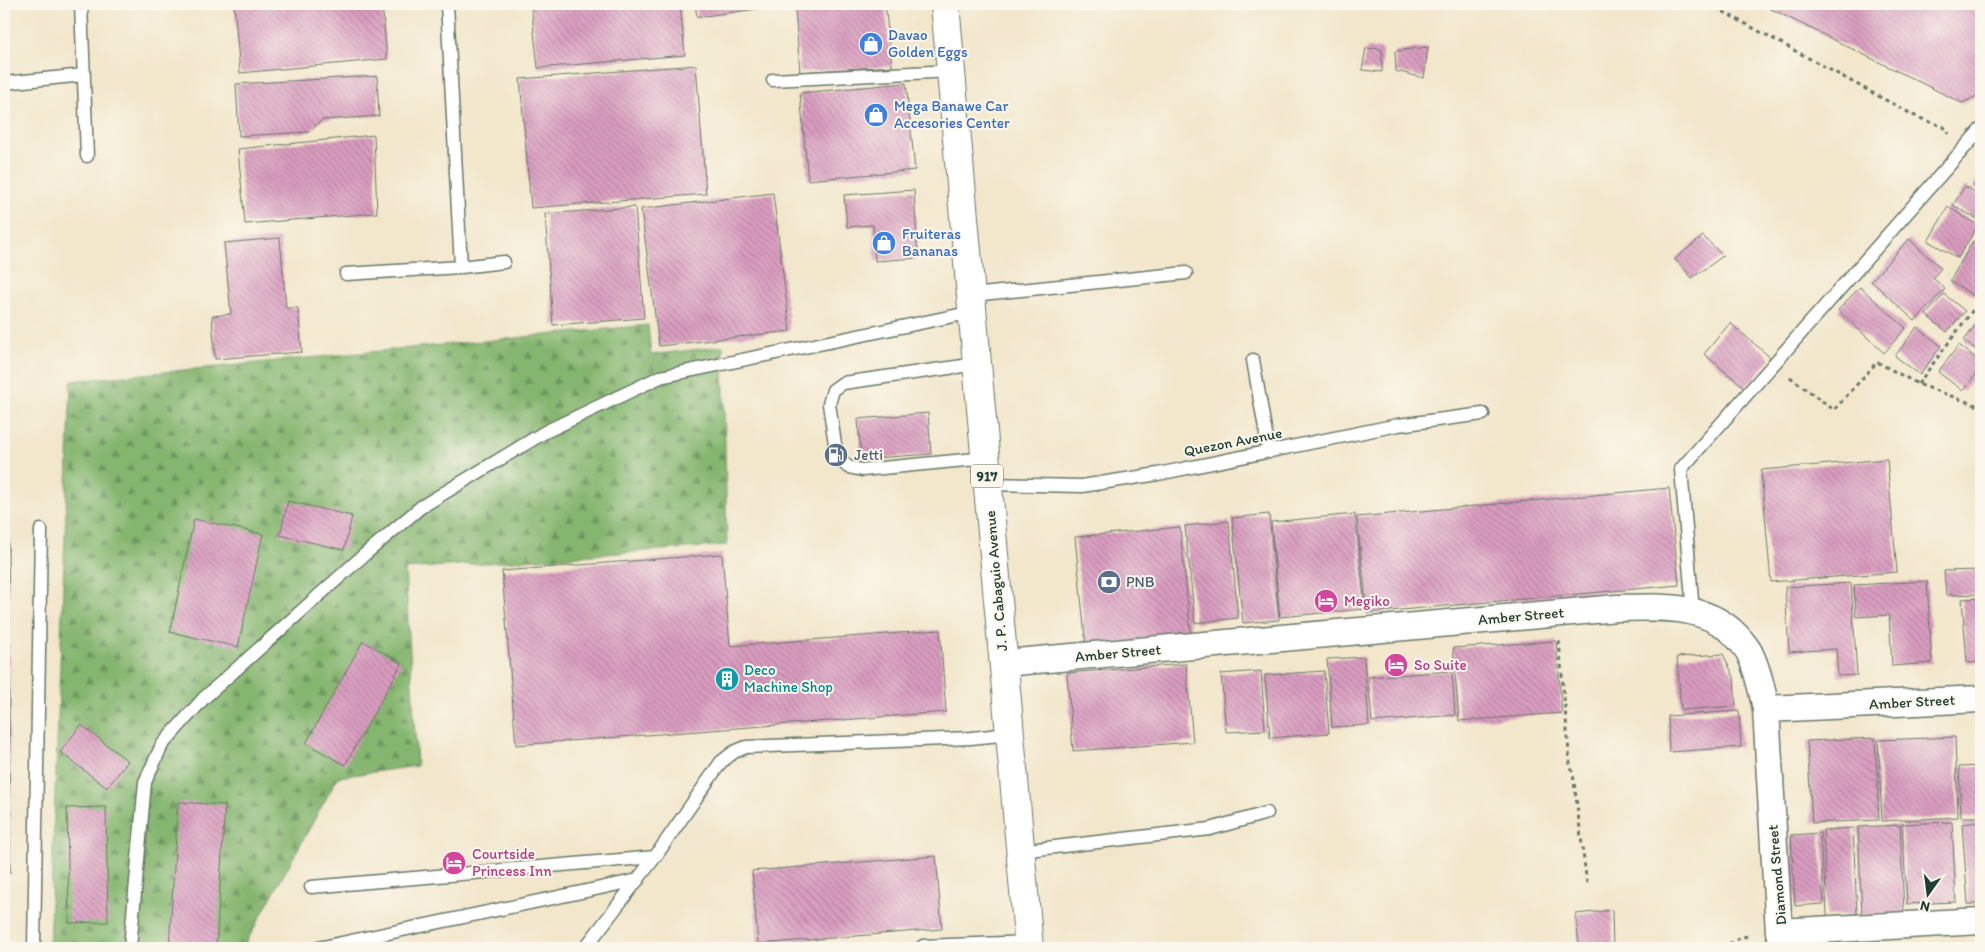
<svg xmlns="http://www.w3.org/2000/svg" width="1985" height="952" font-family="Itim,sans-serif">
<style>
.forest{fill:url(#forest-firs);stroke:#527a52}
.building{fill:url(#building-back-hatch)}
.lines{fill:none;stroke-linecap:round;stroke-linejoin:round}
.lane-casing{stroke:#697869;stroke-width:15}
.street-casing{stroke:#697869;stroke-width:29}
.primary-casing{stroke:#697869;stroke-width:30}
.path{stroke:#697869;stroke-width:3;stroke-dasharray:4 4;stroke-linecap:butt}
.lane{stroke:#fff;stroke-width:12}
.street{stroke:#fff;stroke-width:26}
.primary{stroke:#fff;stroke-width:28}
.labels{text-anchor:middle;dominant-baseline:central;stroke-width:4;stroke-linejoin:round;paint-order:stroke}
.shield{fill:#fbf7ec;stroke:#61756b;stroke-width:1}
.shield-label{font-size:14px;font-weight:bold;fill:#1f3d34}
.shop-label{font-size:15px;fill:#366cbe;stroke:#fbf7ec;text-anchor:start}
.street-label{font-size:15px;fill:#1f3d34;stroke:#fbf7ec}
.service-label{font-size:15px;fill:#4e5e75;stroke:#fbf7ec;text-anchor:start}
.hotel-label{font-size:15px;fill:#b23c85;stroke:#fbf7ec;text-anchor:start}
.culture-label{font-size:15px;fill:#0d838f;stroke:#fbf7ec;text-anchor:start}
</style>
<defs>
<pattern id="forest-firs" width="22" height="20" patternUnits="userSpaceOnUse" patternTransform="scale(1.25)"><rect width="22" height="20" fill="#85b670"/><path d="M5 1l3.5 6h-7zM16 11l3.5 6h-7z" fill="#6c955d"/></pattern>
<pattern id="building-back-hatch" width="6" height="6" patternUnits="userSpaceOnUse" patternTransform="scale(1.25)"><rect width="6" height="6" fill="#da9cc0"/><path d="M-1 5l2 2M0 0l6 6M5-1l2 2" fill="none" stroke="#b0809d"/></pattern>
</defs>
<rect width="100%" height="100%" fill="#fbf7ec"/>
<filter id="ink" filterUnits="userSpaceOnUse"><feTurbulence type="fractalNoise" baseFrequency=".02" numOctaves="2"/><feDisplacementMap in="SourceGraphic" scale="10" xChannelSelector="R" yChannelSelector="G"/><feConvolveMatrix kernelMatrix="1 2 1 2 8 2 1 2 1" color-interpolation-filters="sRGB"/></filter>
<filter id="wash" filterUnits="userSpaceOnUse"><feTurbulence type="fractalNoise" baseFrequency=".0096" numOctaves="4" result="noise"/><feDisplacementMap in="SourceGraphic" scale="20" xChannelSelector="R" yChannelSelector="G"/><feGaussianBlur stdDeviation="1.12" result="paint"/><feColorMatrix in="noise" values="0 0 0 0 0 0 0 0 0 0 0 0 0 0 0 0 0 1.4 0 .05"/><feComposite in="paint" operator="in"/></filter>
<g filter="url(#wash)">
<rect width="100%" height="100%" fill="#f2e6cb"/>
<!-- forest -->
<path class="forest" d="M648,325L651,355L723,346L727,545L405,569L417,766L338,777L243,948H49L71,381Z"/>
<g id="blocks">
<!-- building -->
<path class="building" d="M234,4H382L387,59L240,73Z
M531,4H680L685,55L538,68Z
M695,4H779V6L697,17Z
M850,4H885L892,66L800,72L795,8Z
M1761,4H1981V94L1962,103Z
M1428,47L1424,78L1396,71L1395,51Z
M1366,48L1382,49V72L1362,70Z
M696,65L706,194L531,208L520,79Z
M377,76L379,116L322,120L309,132L239,136L236,84Z
M906,83L915,170L808,180L800,93Z
M374,135L377,213L245,224L238,149Z
M1981,173V192L1973,187Z
M1965,186L1981,196V221L1953,205Z
M914,190L918,258L875,261L873,225L847,227L844,195Z
M773,193L790,331L659,346L641,209Z
M635,207L644,318L553,325L545,214Z
M1948,207L1978,225L1958,258L1928,241Z
M1703,236L1723,256L1692,278L1675,259Z
M280,238L286,308H298L302,352L215,359L212,316L231,314L224,243Z
M1909,239L1941,268L1933,278L1945,289L1915,321L1871,281Z
M1973,241L1981,245V286L1975,296L1950,281Z
M1860,287L1906,328L1884,353L1838,310Z
M1944,294L1965,311L1947,332L1926,315Z
M1981,317V353L1964,341Z
M1730,323L1771,358L1745,388L1704,354Z
M1917,327L1941,346L1920,375L1895,356Z
M1959,345L1981,362V367L1963,391L1938,372Z
M928,413L931,454L861,459L858,419Z
M1887,459L1897,572L1771,582L1761,470Z
M1669,488L1679,585L1367,613L1357,517Z
M288,501L352,516L344,550L280,535Z
M1269,514L1279,620L1243,623L1232,518Z
M1355,514L1365,609L1280,617L1271,522Z
M194,519L263,534L238,647L170,632Z
M1229,521L1238,618L1195,623L1185,526Z
M1180,527L1191,636L1086,647L1075,537Z
M4,532H8L10,873L4,874Z
M722,554L730,646L940,630L946,712L516,745L502,571Z
M1981,570V594L1946,595L1944,571Z
M1927,581L1932,663L1892,666L1889,615L1856,617L1854,585Z
M1851,583L1857,675L1838,676L1836,649L1789,652L1785,587Z
M1981,598V662L1967,663L1962,599Z
M363,641L402,663L345,765L306,743Z
M1556,641L1562,713L1459,721L1453,648Z
M1723,654L1734,677L1736,706L1681,710L1677,657Z
M1364,657L1369,725L1332,727L1327,659Z
M1186,664L1193,742L1073,751L1067,673Z
M1261,671L1265,730L1226,732L1221,674Z
M1324,671L1329,733L1270,738L1265,675Z
M1452,671L1455,715L1372,722L1368,677Z
M1739,711L1741,747L1669,752L1668,716Z
M81,725L128,761L107,788L60,752Z
M1955,737L1958,817L1882,821L1878,740Z
M1875,738L1879,820L1812,823L1807,741Z
M1981,766V817H1961L1959,767Z
M178,802L225,805L216,948H169Z
M106,807L108,922L69,923L67,808Z
M1952,822L1956,902L1907,904L1902,824Z
M1981,822V904H1968L1962,824Z
M1900,825L1904,913L1862,915L1858,827Z
M1853,828L1857,914L1827,916L1823,830Z
M1820,833L1824,904L1795,906L1791,835Z
M936,856L942,929L758,944L752,871Z
M1612,910L1613,948H1579L1576,914Z"/>
</g>
</g>
<g filter="url(#ink)">
<use href="#blocks" fill-opacity="0" stroke="#697869" stroke-width="1"/>
<g class="lines">
<!-- lane casing -->
<g class="lane-casing">
<path id="lane" d="M81,4L87,156
M447,4L461,267
M773,80L952,71
M4,83L84,75
M346,274L461,267L504,262
M972,295L1186,273
M1253,360L1269,452
M977,364L843,383L833,390L829,404L837,457L848,467L862,470L986,458
M988,484L1082,486L1158,474L1398,425L1483,414
M1693,611L1681,469L1981,129
M1020,851L1210,829L1267,813
M311,887L655,857
M34,948L41,530
M130,948L145,782L162,745L204,698L364,555L421,507L545,432L660,377L973,312
M318,948L638,880
M585,948L655,857L721,762L734,752L746,747L971,738L1010,734
M921,948L923,946L1029,942"/>
</g>
<!-- street casing -->
<g class="street-casing">
<path id="street" d="M1004,663L1617,608C1661,607 1711,603 1741,641C1744,645 1748,649 1750,654C1758,671 1762,690 1766,709L1779,932L1981,921
M1766,709L1981,699"/>
</g>
<!-- primary casing -->
<g class="primary-casing">
<path id="primary" d="M945,4L1029,948"/>
</g>
<!-- path -->
<path class="path" d="M1709,4L1917,117L1944,127L1949,134
M1790,377L1834,410L1877,362L1918,384L1981,407
M1918,384L1981,299
M1559,641L1570,764L1573,774L1587,884
M1722,948L1740,938L1751,935"/>
<!-- lane -->
<use href="#lane" class="lane"/>
<!-- street -->
<use href="#street" class="street"/>
<!-- primary -->
<use href="#primary" class="primary"/>
</g>
</g>
<!-- icons -->
<defs>
<g id="shop-disc" transform="scale(1.25)"><circle r="9.5" fill="#3f7fe0" stroke="#fbf7ec"/><path d="M-5-2.5h2.3a2.7 3.5 0 0 1 5.4 0H5L5.5 6h-11ZM-1.5-2.5h3a1.5 2.3 0 0 0-3 0Z" fill="#fff"/></g>
<g id="fuel-disc" transform="scale(1.25)"><circle r="9.5" fill="#5c6f8a" stroke="#fbf7ec"/><path d="M-5.5-6h7V0h2V4h1.3V-2.5L3-4.5l.8-.8L6-3V5H2.5V1h-1V6h-7ZM-4.2-4.7v3.2H.2V-4.7Z" fill="#fff"/></g>
<g id="bank-disc" transform="scale(1.25)"><circle r="9.5" fill="#5c6f8a" stroke="#fbf7ec"/><path d="M-6-4H6V4H-6ZM0-2.3a2.3 2.3 0 1 0 0 4.6a2.3 2.3 0 1 0 0-4.6Z" fill="#fff"/></g>
<g id="hotel-disc" transform="scale(1.25)"><circle r="9.5" fill="#d1479c" stroke="#fbf7ec"/><path d="M-6-4.5h1.5V1H6V5H4.5V3h-9V5H-6ZM-4 0a1.8 1.8 0 1 1 3.6 0ZM.5 0V-2.5h3Q6-2.5 6 0Z" fill="#fff"/></g>
<g id="building-disc" transform="scale(1.25)"><circle r="9.5" fill="#0f9aa8" stroke="#fbf7ec"/><path d="M-4-6H4V6H1V3H-1V6H-4ZM-2.5-4.3h1.7v1.8h-1.7ZM.8-4.3h1.7v1.8H.8ZM-2.5-1h1.7V.8h-1.7ZM.8-1h1.7V.8H.8Z" fill="#fff"/></g>
</defs>
<g fill-rule="evenodd">
<use href="#shop-disc" x="871" y="44"/>
<use href="#shop-disc" x="876" y="115"/>
<use href="#shop-disc" x="884" y="243"/>
<use href="#fuel-disc" x="836" y="455"/>
<use href="#bank-disc" x="1109" y="582"/>
<use href="#hotel-disc" x="1326" y="601"/>
<use href="#hotel-disc" x="1396" y="665"/>
<use href="#building-disc" x="727" y="679"/>
<use href="#hotel-disc" x="454" y="863"/>
</g>
<g class="labels">
<!-- shield labels -->
<rect class="shield" x="971" y="464.5" width="32" height="23" rx="4"/>
<g class="shield-label">
<text x="987" y="476">917</text>
</g>
<!-- shop labels -->
<g class="shop-label">
<text x="888" y="35">Davao<tspan x="888" dy="17">Golden Eggs</tspan></text>
<text x="894" y="106">Mega Banawe Car<tspan x="894" dy="17">Accesories Center</tspan></text>
<text x="902" y="234">Fruiteras<tspan x="902" dy="17">Bananas</tspan></text>
</g>
<!-- street labels -->
<g class="street-label">
<text transform="translate(1233 442) rotate(-11)">Quezon Avenue</text>
<text transform="translate(996 581) rotate(-95)">J. P. Cabaguio Avenue</text>
<text transform="translate(1521 616) rotate(-5)">Amber Street</text>
<text transform="translate(1118 653) rotate(-5)">Amber Street</text>
<text transform="translate(1912 702) rotate(-3)">Amber Street</text>
<text transform="translate(1777 875) rotate(-95)">Diamond Street</text>
</g>
<!-- service labels -->
<g class="service-label">
<text x="854" y="455">Jetti</text>
<text x="1126" y="582">PNB</text>
</g>
<!-- hotel labels -->
<g class="hotel-label">
<text x="1344" y="601">Megiko</text>
<text x="1414" y="665">So Suite</text>
<text x="472" y="854">Courtside<tspan x="472" dy="17">Princess Inn</tspan></text>
</g>
<!-- culture labels -->
<g class="culture-label">
<text x="744" y="670">Deco<tspan x="744" dy="17">Machine Shop</tspan></text>
</g>
</g>
<!-- margin -->
<rect width="1985" height="952" fill="none" stroke="#fbf7ec" stroke-width="20"/>
<!-- north arrow -->
<g transform="translate(1928 894) rotate(194)" stroke="#fbf7ec" stroke-width="4" paint-order="stroke">
<path d="M0-4L9 19L0 12L-9 19Z" fill="#1f3d34"/>
<text y="-8" font-size="14" font-weight="bold" text-anchor="middle" fill="#1f3d34">N</text>
</g>
</svg>
